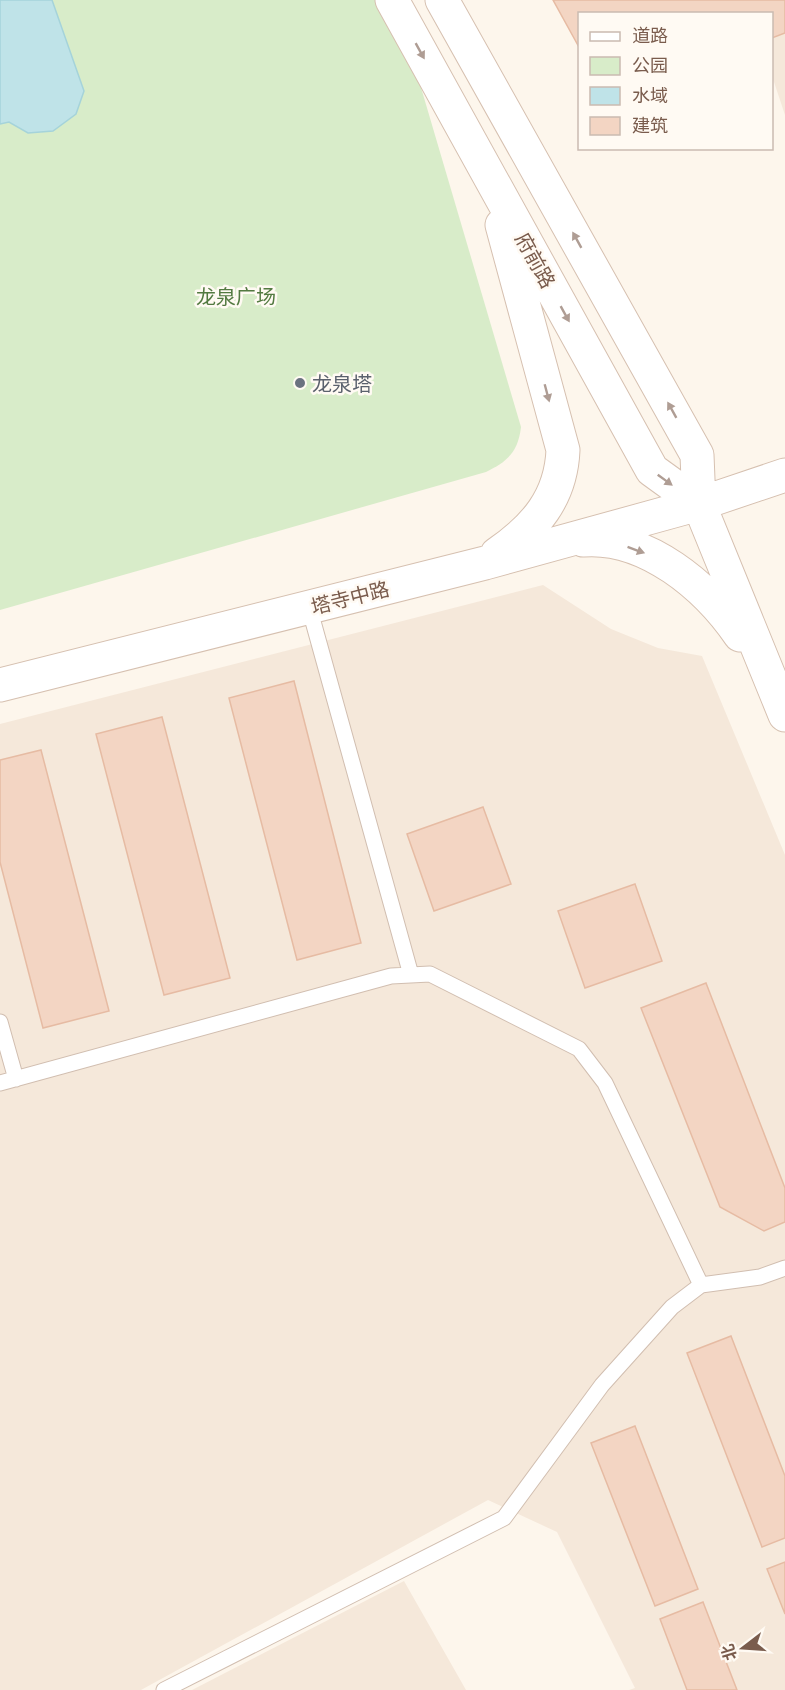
<svg xmlns="http://www.w3.org/2000/svg" width="785" height="1690" font-family="'Golos Text','Noto Sans SC',sans-serif">
<style>
.residential{fill:#f5e8da}
.green{fill:#d8ecc9}
.water{fill:#bfe3e8;stroke:#a5d3da;stroke-width:1.5}
.building{fill:#f3d5c3;stroke:#e6bba3;stroke-width:1.5}
.lines{fill:none;stroke-linecap:round;stroke-linejoin:round}
.service-casing{stroke:#d1beb0;stroke-width:17}
.secondary-casing{stroke:#d6c0b0;stroke-width:35}
.service{stroke:#fff;stroke-width:15}
.secondary{stroke:#fff;stroke-width:33}
.oneway{fill:#af9d94}
.worship-dot{fill:#6b7280;stroke:#fffaf3;stroke-width:2}
.labels{text-anchor:middle;dominant-baseline:central;stroke-width:5;stroke-linejoin:round;paint-order:stroke}
.street-label{font-size:20px;fill:#7a5c4d;stroke:#fffaf3}
.park-label{font-size:20px;fill:#537a41;stroke:#fffaf3}
.worship-label{font-size:20px;fill:#5b616d;stroke:#fffaf3;text-anchor:start}
</style>
<rect width="100%" height="100%" fill="#fdf6ec"/>
<!-- residential -->
<path class="residential" d="M785,33V115L772,76V38Z
M543,585L611,629L658,648L702,656L785,855V1690H629L635,1688L557,1532L488,1500L141,1690H0V724Z
M404,1581L466,1690H192Z"/>
<!-- green -->
<path class="green" d="M0,0H375L417,74L521,427C518,452 508,461 486,472L0,610Z"/>
<!-- water -->
<path class="water" d="M0,0H52L84,91L76,114L53,131L28,133L9,122L0,124Z"/>
<!-- building -->
<path class="building" d="M553,0H785V33L772,38V14H580V49Z
M294,681L361,943L297,960L229,698Z
M162,717L230,978L164,995L96,734Z
M41,750L109,1011L43,1028L0,862V760Z
M483,807L511,884L434,911L407,834Z
M635,884L662,961L585,988L558,911Z
M706,983L785,1188V1222L764,1231L720,1207L641,1008Z
M731,1336L785,1476V1538L762,1547L687,1353Z
M635,1426L698,1589L655,1606L591,1443Z
M785,1562V1614L767,1569Z
M703,1602L737,1690H687L660,1619Z"/>
<g class="lines">
<!-- service casing -->
<g class="service-casing">
<path id="service" d="M309,607L411,975
M0,1022L16,1079
M0,1083L391,976L430,974L579,1049L605,1083L701,1285L760,1277L785,1268
M164,1690L504,1518L602,1385L672,1307L701,1285"/>
</g>
<!-- secondary casing -->
<g class="secondary-casing">
<path id="secondary" d="M392,0L652,470L699,504
M442,0L697,455L699,504L785,715
M583,540C647,535 707,587 740,635
M497,554C535,528 561,498 563,450L502,225
M0,685L485,563L699,504L785,475"/>
</g>
<!-- service -->
<use href="#service" class="service"/>
<!-- secondary -->
<use href="#secondary" class="secondary"/>
</g>
<!-- one-way arrows -->
<defs><path id="oneway-solid" d="M-6-.8H1V-3.2L6.5 0L1 3.2V.8H-6Z" transform="scale(1.5)"/></defs>
<g class="oneway">
<use href="#oneway-solid" transform="translate(420 51) rotate(61)"/>
<use href="#oneway-solid" transform="translate(577 240) rotate(-119)"/>
<use href="#oneway-solid" transform="translate(565 314) rotate(61)"/>
<use href="#oneway-solid" transform="translate(547 393) rotate(75)"/>
<use href="#oneway-solid" transform="translate(672 410) rotate(-119)"/>
<use href="#oneway-solid" transform="translate(665 480) rotate(36)"/>
<use href="#oneway-solid" transform="translate(636 550) rotate(20)"/>
</g>
<!-- markers -->
<circle class="worship-dot" cx="300" cy="383" r="6"/>
<g class="labels">
<!-- street labels -->
<g class="street-label">
<text transform="translate(536 260) rotate(61)">府前路</text>
<text transform="translate(350 597) rotate(-14)">塔寺中路</text>
</g>
<!-- park labels -->
<g class="park-label">
<text x="236" y="296">龙泉广场</text>
</g>
<!-- worship labels -->
<g class="worship-label">
<text x="312" y="383">龙泉塔</text>
</g>
</g>
<!-- legend -->
<rect x="578" y="12" width="195" height="138" fill="#fffaf3" stroke="#cabbb1" stroke-width="1.5"/>
<rect x="590" y="32" width="30" height="9" fill="#ffffff" stroke="#cabbb1" stroke-width="1.5"/>
<text x="632" y="42" font-size="18" fill="#7a5c4d">道路</text>
<rect x="590" y="57" width="30" height="18" fill="#d8ecc9" stroke="#cabbb1" stroke-width="1.5"/>
<text x="632" y="72" font-size="18" fill="#7a5c4d">公园</text>
<rect x="590" y="87" width="30" height="18" fill="#bfe3e8" stroke="#cabbb1" stroke-width="1.5"/>
<text x="632" y="102" font-size="18" fill="#7a5c4d">水域</text>
<rect x="590" y="117" width="30" height="18" fill="#f3d5c3" stroke="#cabbb1" stroke-width="1.5"/>
<text x="632" y="132" font-size="18" fill="#7a5c4d">建筑</text>
<!-- north arrow -->
<g transform="translate(743 1648) rotate(253)" stroke="#fffaf3" stroke-width="4.5" paint-order="stroke">
<path d="M0-4.5L10 22L0 15L-10 22Z" fill="#7a5c4d"/>
<text y="-9" font-size="16" font-weight="bold" text-anchor="middle" fill="#7a5c4d">北</text>
</g>
</svg>
